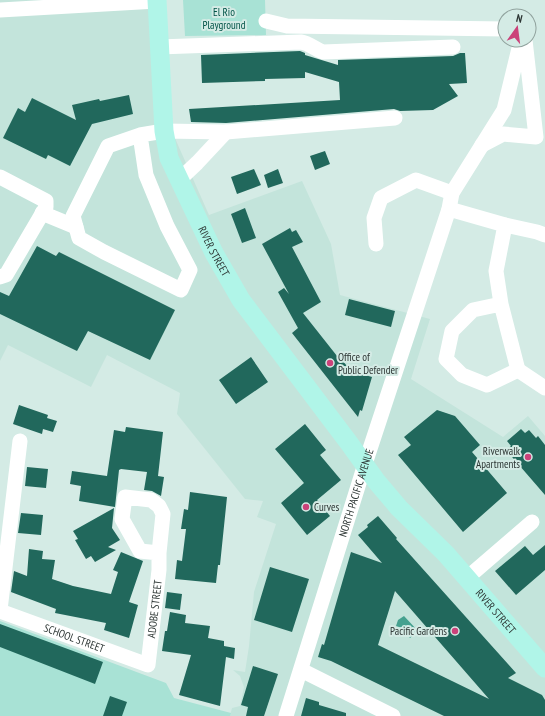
<svg xmlns="http://www.w3.org/2000/svg" width="545" height="716" font-family="'PT Sans Narrow',sans-serif">
<style>
.built{fill:#c3e4db}
.green{fill:#a8e2d5}
.water{fill:#45a18f}
.building{fill:#21685c;fill-rule:evenodd}
.lines{fill:none;stroke-linecap:round;stroke-linejoin:round}
.minor{stroke:#fff;stroke-width:15}
.major{stroke:#b0f5e8;stroke-width:19}
.poi-dot{fill:#cb427a;stroke:#d4ebe5;stroke-width:1.5}
.labels{text-anchor:middle;dominant-baseline:central;stroke-width:4;stroke-linejoin:round;paint-order:stroke}
.park-label{font-size:11px;fill:#005347;stroke:#d4ebe5}
.street-label{font-size:11px;fill:#2d3634;stroke:#d4ebe5}
.poi-label{font-size:11px;fill:#2d3634;stroke:#d4ebe5;text-anchor:start}
</style>
<rect width="100%" height="100%" fill="#d4ebe5"/>
<!-- built -->
<path class="built" d="M0,0H148L170,127L209,215L302,181L331,244L340,295L430,319L411,379L503,437L528,416L545,436V716H230L232,708L240,706L244,687L240,676L233,670L245,672L249,646L254,592L276,524L257,517L263,501L245,499L177,414L180,393L107,355L91,387L8,345L0,361Z"/>
<!-- green -->
<path class="green" d="M183,0H265L266,35L185,36Z
M0,621L166,683L174,698L231,713L230,716H0Z"/>
<!-- water -->
<path class="water" d="M404,616L418,631L410,638L402,628L396,626L398,620Z"/>
<!-- building -->
<path class="building" d="M300,51L305,53V55L338,65V60L453,56L460,53H465L467,83L449,84L458,96L433,110L400,111L394,109L226,123L191,122L189,109L340,100L339,82L305,72V78L265,79V81L202,83L201,55Z
M129,95L133,114L92,124L70,166L48,155L46,159L3,138L18,108L25,112L32,98L76,120L72,105L99,99L100,101Z
M325,151L330,164L315,170L310,156Z
M254,169L261,185L237,194L231,177Z
M278,169L283,183L268,188L264,175Z
M245,208L256,238L242,243L231,214Z
M290,228L292,232L296,230L303,242L292,247L321,302L303,313L337,356L338,355L351,371L372,377L362,411L360,410L358,417L292,333L298,328L278,292L284,288L289,294L262,244Z
M37,246L56,256L59,252L175,310L150,360L88,331L77,351L0,314V292L9,296Z
M349,299L395,311L391,327L345,315Z
M251,357L268,382L236,404L219,380Z
M19,405L48,415L47,418L57,421L53,432L43,429L42,434L13,424Z
M437,410L455,416L480,445L472,452L507,493L463,532L398,455L411,445L404,437Z
M305,424L326,450L320,455L341,480L317,500L330,516L307,535L281,503L304,483L275,449Z
M126,427L163,432L158,476L164,477L161,496L152,491L144,490L147,472L121,469L119,470L115,507L79,501L81,486L70,484L72,471L107,476L114,430L125,432Z
M521,429L525,433L529,430L536,438L538,436L545,445V495L506,450L511,446L507,441Z
M27,467L48,469L46,488L25,486Z
M190,492L227,497L220,565H218L216,583L175,579L177,560L182,561L186,529H181L184,509L188,510Z
M114,508L112,528L120,540L108,547L116,550L95,562L91,556L86,559L75,540L78,539L73,531Z
M21,513L43,515L41,535L18,533Z
M378,516L397,538L396,539L516,673L508,678L542,695L545,700V716H444L331,661L318,657L322,644L324,645L351,552L382,563L358,535L368,527L367,525ZM395,591L489,699L378,645Z
M545,545V570L516,595L495,571L525,546L533,555Z
M29,549L43,551L42,559L55,560L52,579L73,586L111,594L118,572L113,570L121,552L143,561L129,602L138,605L129,638L104,630L106,623L55,613L56,609L11,592L14,571L27,576Z
M270,567L309,579L292,632L254,620Z
M167,592L182,594L180,610L165,608Z
M170,612L186,615L185,623L210,626L208,638L224,641V646L235,648L234,659L226,657L220,706L179,695L191,655L162,651L165,631H167Z
M0,624L103,662L95,684L0,647Z
M253,666L278,674L264,716H246L248,707L241,705Z
M110,696L127,702L122,716H103Z
M306,698L319,702V705L346,713V716H301Z"/>
<g class="lines">
<!-- minor -->
<g class="minor">
<path d="M0,10L157,1"/>
<path d="M266,21L287,26L505,29"/>
<path d="M159,47L301,42C309,43 315,49 323,52L453,47"/>
<path d="M140,135L146,175L167,226L190,270L181,290L104,252L79,238L73,216L108,146L140,135L164,131L226,132L395,118"/>
<path d="M482,145L503,134L536,137L525,40"/>
<path d="M0,177L46,201V207L6,275L0,277"/>
<path d="M179,180L197,163L226,132"/>
<path d="M449,209L505,225L496,271L501,304L473,310L452,331L446,359L462,375L487,385L518,370L501,304"/>
<path d="M42,213L76,227"/>
<path d="M505,225L537,232L545,235"/>
<path d="M376,244L374,218L381,198L416,180L452,193"/>
<path d="M518,370L545,388"/>
<path d="M467,578L532,522"/>
<path d="M0,610L20,441"/>
<path id="s1" d="M0,611L148,665L159,570V553L163,514L159,506L151,500L125,497L122,519L140,551L159,553"/>
<path d="M301,670L393,716"/>
<path id="s2" d="M286,716L365,464L449,209L452,193L504,110L521,40"/>
</g>
<!-- major -->
<path class="major" id="s3" d="M157,0L164,131L169,158L214,253L241,300L349,443L377,482L399,508L446,554L545,668"/>
</g>
<!-- markers -->
<g class="poi-dot">
<circle cx="330" cy="363" r="4"/>
<circle cx="528" cy="457" r="4"/>
<circle cx="306" cy="507" r="4"/>
<circle cx="455" cy="631" r="4"/>
</g>
<g class="labels">
<!-- park labels -->
<g class="park-label">
<text x="224" y="12">El Rio<tspan x="224" dy="13">Playground</tspan></text>
</g>
<!-- street labels -->
<g class="street-label">
<text stroke="none"><textPath href="#s3" startOffset="262">RIVER STREET</textPath></text>
<text stroke="none"><textPath href="#s2" startOffset="234">NORTH PACIFIC AVENUE</textPath></text>
<text stroke="none"><textPath href="#s1" startOffset="214">ADOBE STREET</textPath></text>
<text stroke="none"><textPath href="#s3" startOffset="721">RIVER STREET</textPath></text>
<text stroke="none"><textPath href="#s1" startOffset="79">SCHOOL STREET</textPath></text>
</g>
<!-- poi labels -->
<g class="poi-label">
<text x="338" y="357">Office of<tspan x="338" dy="13">Public Defender</tspan></text>
<text x="520" y="451" text-anchor="end">Riverwalk<tspan x="520" dy="13">Apartments</tspan></text>
<text x="314" y="507">Curves</text>
<text x="447" y="631" text-anchor="end">Pacific Gardens</text>
</g>
</g>
<!-- north arrow -->
<g transform="translate(517 28) rotate(14)"><circle r="19" fill="#d4ebe5" stroke="#91a39e"/>
<path d="M0-3L7 15L0 10L-7 15Z" fill="#cb427a"/>
<text y="-6" font-size="11" font-weight="bold" text-anchor="middle" fill="#2d3634">N</text>
</g>
</svg>
